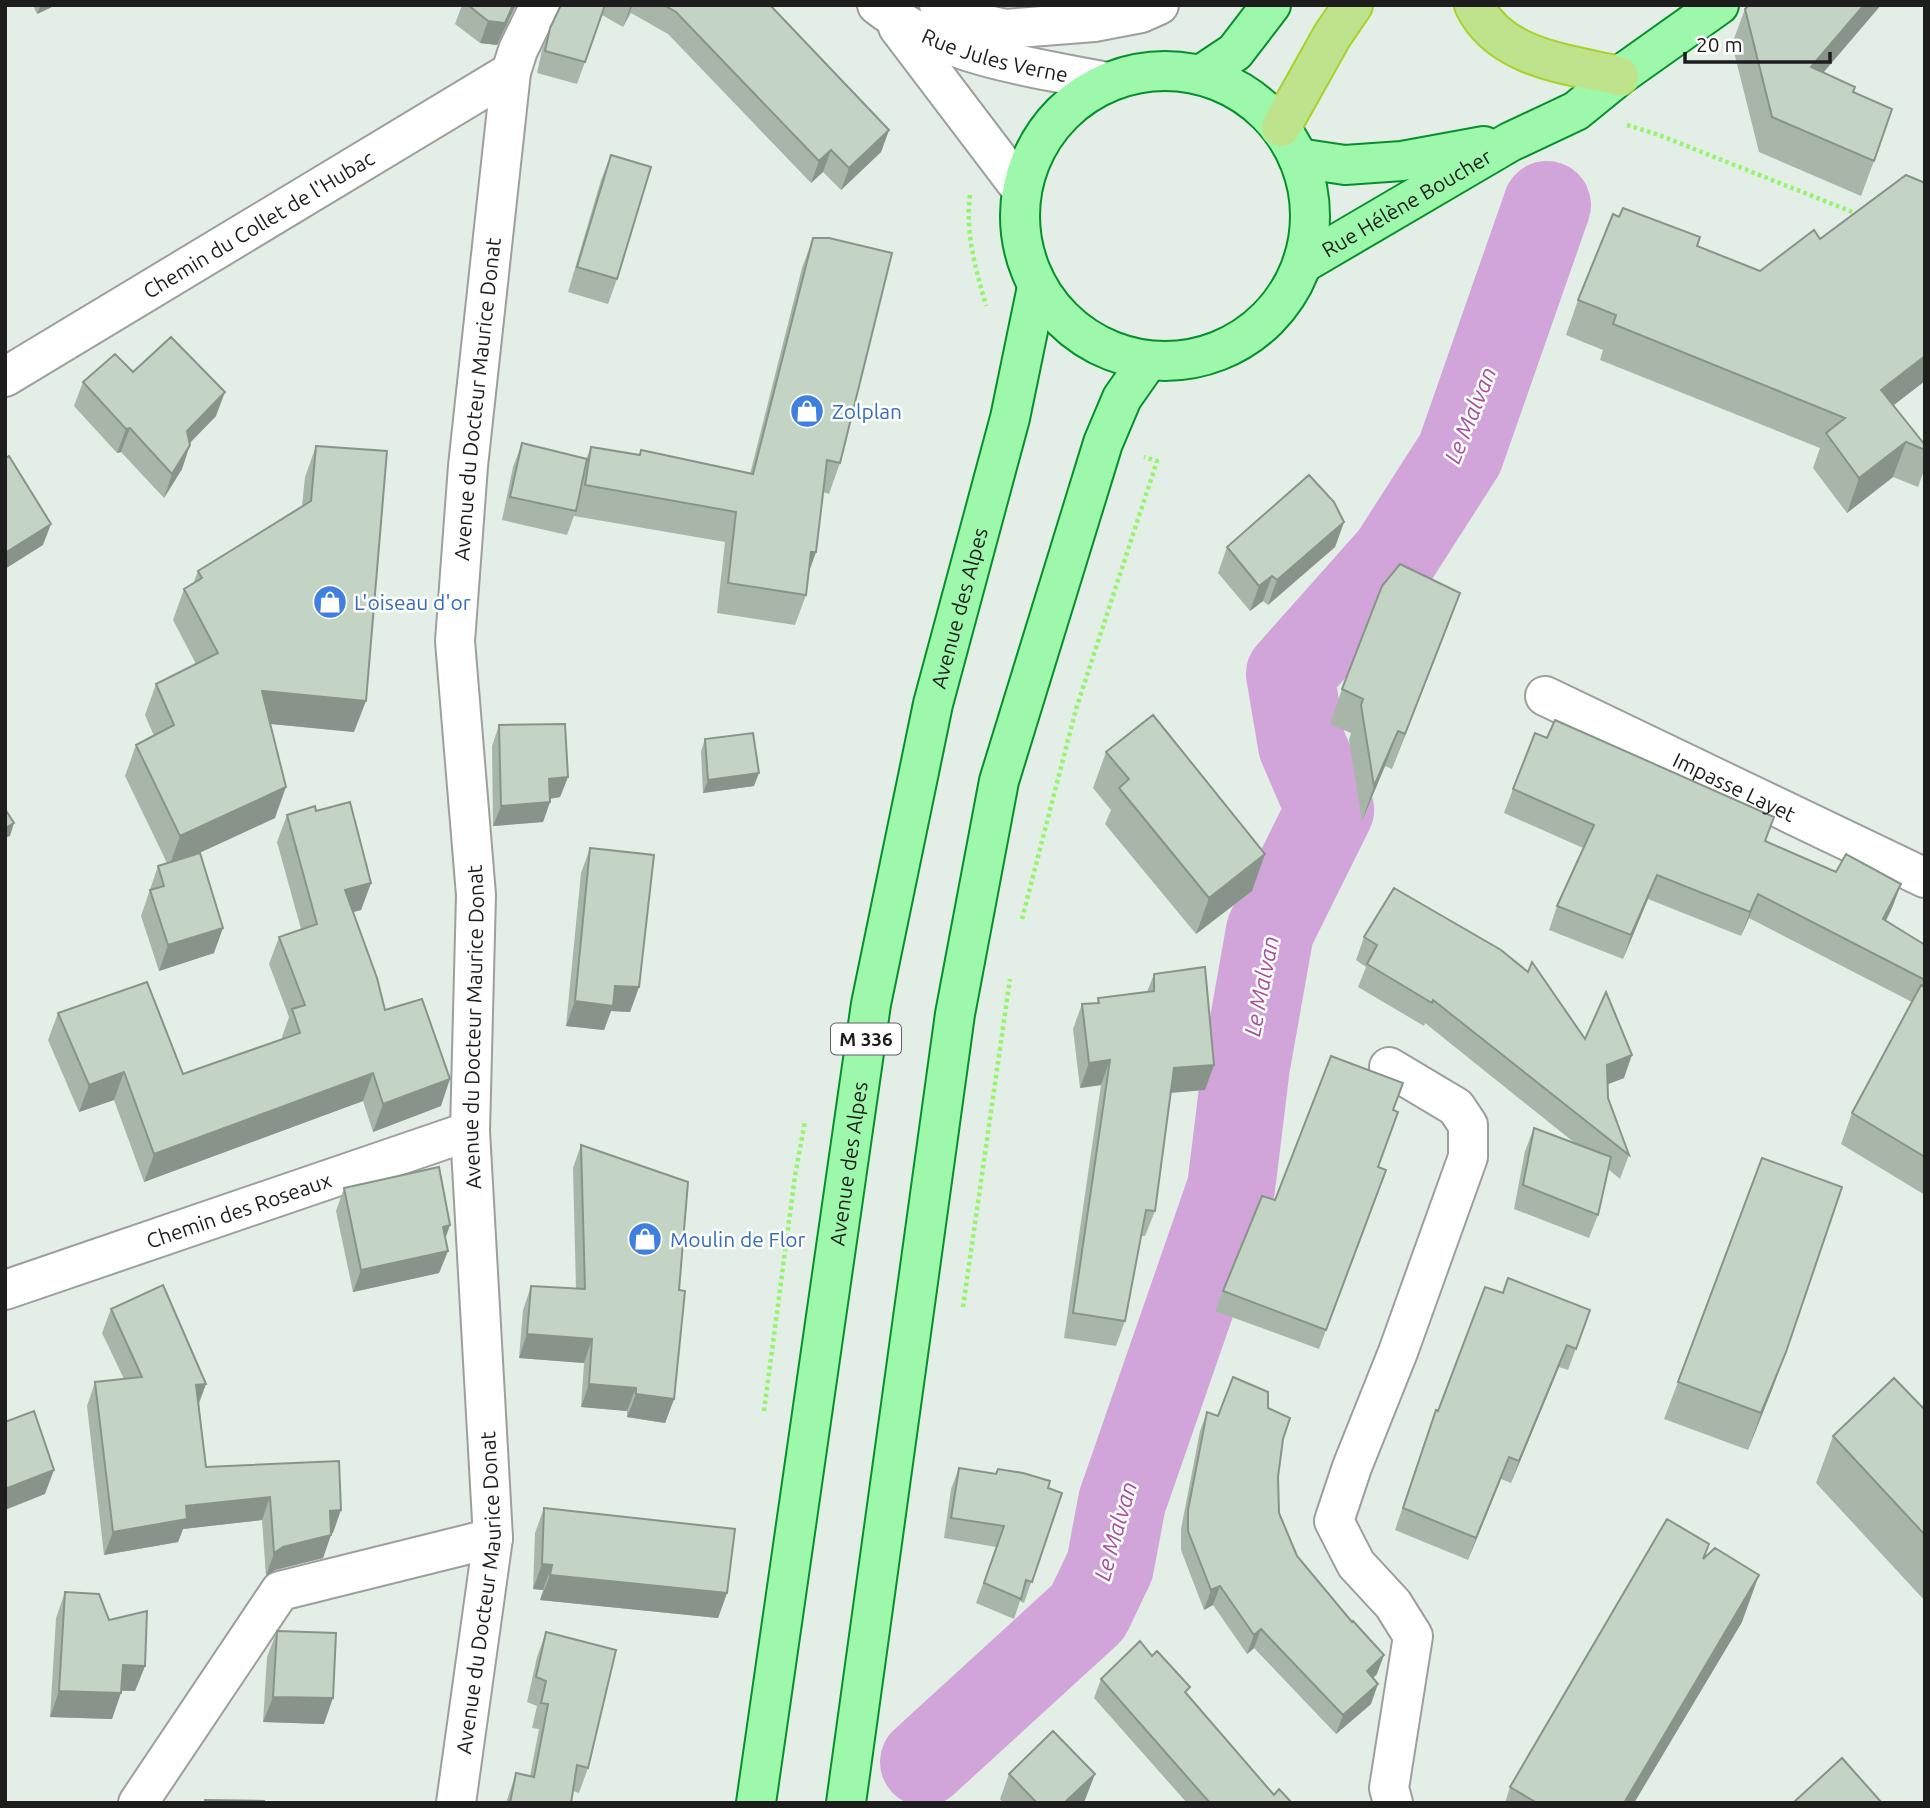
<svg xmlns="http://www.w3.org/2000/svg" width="1930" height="1808" font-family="Ubuntu,sans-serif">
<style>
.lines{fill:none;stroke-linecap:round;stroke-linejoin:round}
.river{stroke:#d1a4da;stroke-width:88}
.minor-casing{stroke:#9e9e9e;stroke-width:42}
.major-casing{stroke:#05902b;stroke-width:42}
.highway-casing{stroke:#a6d22a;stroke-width:42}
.path{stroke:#94f56c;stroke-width:4.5;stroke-dasharray:3.5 3.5;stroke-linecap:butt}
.minor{stroke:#fff;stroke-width:38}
.major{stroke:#9df8ac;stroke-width:38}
.highway{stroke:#bfe38c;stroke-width:38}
.wall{fill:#a8b6a9}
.shaded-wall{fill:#889489}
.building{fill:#c3d4c4;stroke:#889489;stroke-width:2}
.labels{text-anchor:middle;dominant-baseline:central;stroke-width:5;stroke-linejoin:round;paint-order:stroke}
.shield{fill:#fff;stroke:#616161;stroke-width:2}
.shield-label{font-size:19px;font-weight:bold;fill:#1d1d1d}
.street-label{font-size:21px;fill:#1d1d1d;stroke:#fff}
.shop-label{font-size:21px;fill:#366cbe;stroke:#fff;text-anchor:start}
.water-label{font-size:23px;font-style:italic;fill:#a84d9f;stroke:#fff}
</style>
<rect width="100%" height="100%" fill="#e3eee6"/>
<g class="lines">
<!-- river -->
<path class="river" d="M924,1762L1088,1612L1110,1566L1122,1502L1231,1188L1246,1066L1270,931L1330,810L1302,745L1290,674L1394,557L1460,454L1547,205"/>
<!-- minor casing -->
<g class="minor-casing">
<g id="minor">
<path id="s1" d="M877,5C942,57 1028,66 1107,82"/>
<path d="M939,5L975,22L1005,29L1094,22L1141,13L1159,5"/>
<path d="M898,27L1021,189"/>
<path id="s2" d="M5,377L511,72"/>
<path id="s3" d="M1545,696L1925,878"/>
<path d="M1389,1067L1456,1107L1468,1125V1157L1398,1352L1352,1467L1334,1521L1356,1564L1393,1604L1413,1636L1389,1788L1393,1803"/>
<path id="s4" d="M5,1290L470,1131"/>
<path d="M138,1803L280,1591L493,1538"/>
<path id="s5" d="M456,1803L493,1538L470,1131L476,895L455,641L468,466L511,72L518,50L540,5"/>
</g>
</g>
<!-- major casing -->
<g class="major-casing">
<g id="major">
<circle cx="1165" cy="216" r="145"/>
<path d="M1202,74L1235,52L1271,5"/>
<path d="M1298,158L1345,165L1402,161L1484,146"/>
<path id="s6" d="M1302,264L1510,142L1576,111L1619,76L1719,5"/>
<path id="s7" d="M756,1803L871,1004L933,704L1010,418L1037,287"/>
<path d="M846,1803L955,1014L999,781L1103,443L1122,398L1148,361"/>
</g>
</g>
<!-- highway casing -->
<g class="highway-casing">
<path id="highway" d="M1474,5C1500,59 1568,64 1619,76
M1281,127L1332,36L1353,5"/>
</g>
<!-- path -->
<path class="path" d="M1627,125L1659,135L1860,215
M970,195C965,234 976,269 986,306
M1022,919L1076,709L1157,461L1144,457
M963,1307L1010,979
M764,1411L795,1176L805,1121"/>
<!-- minor -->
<use href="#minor" class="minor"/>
<!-- major -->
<use href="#major" class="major"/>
<!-- highway -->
<use href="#highway" class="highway"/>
</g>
<!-- wall -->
<path class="wall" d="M33,5H56L37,14Z
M462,5H516L497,45L480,43L455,24Z
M561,5H770L889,130L881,152L841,190L823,172L811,183L668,34L631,13L623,27L602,15L577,84L537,73L542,50L550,28Z
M1881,5L1823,73L1853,92L1874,161L1861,196L1759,152L1732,44L1745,9Z
M611,155L617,279L608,304L568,292L601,180Z
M1925,183V381L1893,405L1925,445V468L1918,487L1893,477L1847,513L1813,468L1820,448L1600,360L1603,350L1566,335L1578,300L1697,246L1760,271Z
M813,238L840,463L829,494L823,492L816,552L809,572L806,595L795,625L717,613L725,542L574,516L567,535L502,520L513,467L522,443L586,459L591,447L639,455L641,450L750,474L802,268Z
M133,372L216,416L190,443L182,469L164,498L121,452L117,453L74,406L83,382Z
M316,446L354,732L270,724L275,818L199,853L214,953L159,971L141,916L158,866L167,863L125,776L136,745L154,736L145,715L156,684L196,664L173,620L184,589L193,584L198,571L302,506L305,477Z
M1344,522L1335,547L1268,605L1263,601L1250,611L1218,573L1227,547Z
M1460,593L1392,769L1385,766L1362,821L1349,740L1351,733L1330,724L1342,689Z
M499,725L568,777L560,797L550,799V802L543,822L493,826L492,746Z
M705,739L754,786L703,793L701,751Z
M1106,752L1265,854L1252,891L1196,934L1105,824L1111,810L1093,788Z
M1513,789L1765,841L1836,872L1901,884L1892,908L1886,921L1925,945V1195L1841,1144L1852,1113L1912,1002L1749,918L1741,936L1648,899L1623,959L1549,930L1557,906L1583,848L1504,813Z
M316,811L371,883L361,910L353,912L385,1010L441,1106L373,1132L363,1101L144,1182L114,1100L79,1112L48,1040L58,1013L183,1074L283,1039L282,1037L289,1017L269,964L279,937L301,929L277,842L287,815Z
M590,848L639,987L630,1012L611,1011L604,1030L566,1026L581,873Z
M1364,937L1585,1039L1624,1078L1608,1084V1098L1629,1155L1620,1179L1608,1169L1598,1215L1589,1238L1514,1209L1525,1151L1534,1128L1576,1144L1425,1023L1424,1026L1358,987L1366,967L1356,960Z
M1154,974L1214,1065L1205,1090L1171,1093L1155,1211L1145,1236H1141L1125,1321L1116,1346L1064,1338L1101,1085L1080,1088L1073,1029L1082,1004L1097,1003L1098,998L1147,992Z
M1393,1110L1378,1167L1386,1170L1319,1349L1215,1311L1223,1291L1275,1200Z
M581,1145L679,1290L674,1399L665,1423L627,1417V1411L581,1407L584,1363L519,1358L523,1310L531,1286L576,1289L573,1168Z
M344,1188L450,1225L445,1239L448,1251L439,1273L353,1292L336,1211Z
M1503,1293L1590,1310L1568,1370L1559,1367L1511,1483L1501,1479L1468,1560L1395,1530L1428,1432L1438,1411Z
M111,1309L206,1384L199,1404L206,1467L339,1461L333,1533H331L323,1558L275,1570L266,1576L262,1520L183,1529L178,1542L104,1555L87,1406L95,1382L124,1379L102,1333Z
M1786,1352L1748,1450L1664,1419L1678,1382Z
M1268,1408L1283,1439L1278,1477L1279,1513L1297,1556L1377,1674L1373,1678L1371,1704L1336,1734L1254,1648L1247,1654L1213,1605L1204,1610L1181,1550V1529L1200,1431L1207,1412L1218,1416Z
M1925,1410V1601L1816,1483L1833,1436Z
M959,1468L1048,1488L1062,1493L1024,1603L1020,1601L1014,1619L976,1603L996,1547L944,1538L951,1489Z
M544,1508L727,1593L718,1618L540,1600L543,1590L533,1589L535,1533Z
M1704,1558L1742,1622L1634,1803H1505L1510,1787Z
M65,1592L109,1620L145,1666L135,1691H121L112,1719L50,1717L56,1618Z
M277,1631L324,1724L263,1722L267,1657Z
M546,1632L588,1768L579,1793L573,1791L571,1803H506L516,1773L530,1776L539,1729L532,1728L537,1706L527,1702L537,1657Z
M1101,1679L1187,1695L1274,1795L1292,1803H1187L1094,1698Z
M1009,1774L1085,1800L1082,1803H1003L1000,1799Z"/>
<!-- shaded-wall -->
<path class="shaded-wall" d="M41,5H56L37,14Z
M513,5H516L497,45L480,43L488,21Z
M631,5H633L623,27Z
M1864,5H1881L1798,102L1811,67Z
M889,130L881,152L841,190L849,168Z
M831,150L823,172L811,183L819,161Z
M1925,356V381L1868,425L1881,390Z
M225,392L216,416L178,455L187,431Z
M130,428L121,452L117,453L126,429Z
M1906,442L1893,477L1847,513L1859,478Z
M190,445L182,469L164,498L172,474Z
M1344,522L1335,547L1268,605L1277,580Z
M51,524L43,545L5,569V553Z
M811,552H816L805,582Z
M1272,576L1263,601L1250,611L1259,586Z
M1460,593L1447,628L1392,769L1405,734Z
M262,691L366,701L354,732L251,722Z
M1398,731L1385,766L1362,821L1374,786Z
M759,773L754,786L703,793L708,780Z
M568,777L560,797L542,800L549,779Z
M286,787L275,818L169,867L180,836Z
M550,802L543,822L493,826L501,806Z
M14,823L10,836L5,838V828Z
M1265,854L1252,891L1196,934L1209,898Z
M1657,875L1648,899L1623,959L1631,935Z
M371,883L361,910L335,917L345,890Z
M1901,884L1892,908L1874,943L1883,919Z
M1758,894L1749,918L1741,936L1750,912Z
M223,928L214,953L159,971L168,945Z
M615,986L639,987L630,1012L611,1011L604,1030L566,1026L575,1001Z
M1632,1055L1624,1078L1598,1088L1607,1065Z
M1110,1060L1101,1085L1080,1088L1089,1063Z
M1214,1065L1205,1090L1165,1093L1174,1068Z
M124,1072L114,1100L79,1112L89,1085Z
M373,1073L363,1101L144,1182L154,1154Z
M450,1079L441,1106L373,1132L383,1104Z
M450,1225L442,1248L443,1227Z
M448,1251L439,1273L353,1292L361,1270Z
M527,1334L592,1339L584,1363L519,1358Z
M1567,1345L1559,1367L1511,1483L1519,1461Z
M1786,1352L1772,1390L1748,1450L1761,1413Z
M206,1384L197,1407L196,1385Z
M589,1384L636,1388L627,1411L581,1407Z
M636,1394L674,1399L665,1423L627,1417Z
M1509,1457L1501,1479L1468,1560L1476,1538Z
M54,1470L45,1494L5,1510V1489Z
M270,1497L262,1520L183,1529L178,1542L104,1555L113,1532L186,1506Z
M341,1510L333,1533L322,1534L330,1511Z
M331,1535L323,1558L275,1570L266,1576L274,1553L283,1547Z
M542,1564L552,1565L543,1590L533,1589Z
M550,1575L727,1593L718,1618L540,1600Z
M1759,1575L1742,1622L1634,1803H1624Z
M1220,1586L1213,1605L1204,1610L1211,1590Z
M1261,1629L1254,1648L1247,1654L1254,1635Z
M1384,1655L1377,1674L1360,1690L1367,1671Z
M123,1665L145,1666L135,1691L114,1690Z
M1378,1684L1371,1704L1336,1734L1343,1715Z
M59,1691L121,1693L112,1719L50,1717Z
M273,1697L333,1698L324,1724L263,1722Z
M1095,1774L1085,1800L1082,1803H1064Z"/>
<!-- building -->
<path class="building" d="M468,5H513L505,23L488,21Z
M561,5H605L585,62L545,51L550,28Z
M664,5H770L889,130L849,168L831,150L819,161L676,12Z
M1749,5H1864L1811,67L1855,87L1853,92L1892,109L1874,161L1772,117L1745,9Z
M611,155L651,167L617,279L577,267Z
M1906,175L1925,183V356L1881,390L1925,445V450L1906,442L1859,478L1826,433L1845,418L1613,324L1616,315L1578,300L1613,214L1619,217L1623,208L1700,237L1697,246L1760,271L1814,230L1820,239Z
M813,238H829L892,253L840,463L827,460L816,552H811L806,595L728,583L736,512L585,485L591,447L640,455L641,450L753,474Z
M171,337L225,392L187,431L190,445L172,474L130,428L126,429L83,382L115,354L133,372Z
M522,443L587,459L576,511L510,497Z
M316,446L387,451L366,701L262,691L286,787L180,836L136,745L174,725L156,684L218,653L184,589L202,578L198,571L311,501Z
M9,456L51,524L5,553V459Z
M1309,475L1334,502L1344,522L1277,580L1272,576L1259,586L1227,547Z
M1400,564L1460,593L1405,734L1398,731L1374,786L1361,705L1363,699L1342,689L1382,586Z
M1153,715L1265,854L1209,898L1119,788L1129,779L1106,752Z
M1555,720L1774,817L1765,841L1836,872L1846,854L1901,884L1883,919L1925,945V980L1758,894L1750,912L1657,875L1631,935L1557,906L1594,825L1513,789L1535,733L1547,738Z
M565,724L568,777L549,779L550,802L501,806L499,725Z
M753,733L759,773L708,780L705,739Z
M350,802L371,883L345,890L377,978L385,1010L422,999L450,1079L383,1104L373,1073L154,1154L124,1072L89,1085L58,1013L147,982L183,1074L300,1033L292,1009L305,1005L279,937L317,924L287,815L315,806L316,811Z
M5,809L14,823L5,828Z
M590,848L654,855L639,987L615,986L613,1006L575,1001Z
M200,853L223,928L168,945L150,890L164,886L158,866Z
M1394,888L1501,950L1528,972L1532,962L1585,1039L1606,992L1632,1055L1607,1065L1608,1098L1629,1155L1433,1000L1432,1003L1367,964L1377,945L1364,937Z
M1205,967L1214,1065L1174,1068L1155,1211L1146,1210L1125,1321L1073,1313L1110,1060L1089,1063L1082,1004L1099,1003L1098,998L1154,991V974Z
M1921,985L1925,987V1157L1852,1113Z
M1331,1056L1403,1083L1393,1110L1398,1112L1378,1167L1386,1170L1326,1330L1223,1291L1262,1196L1275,1200Z
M1534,1128L1611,1157L1598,1215L1523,1185Z
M581,1145L688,1182L679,1290L685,1291L674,1399L636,1394V1388L589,1384L592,1339L527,1334L531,1286L585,1289Z
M1762,1158L1842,1187L1786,1352L1761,1413L1678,1382Z
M439,1167L450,1225L443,1227L448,1251L361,1270L344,1188Z
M1508,1278L1590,1310L1576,1349L1567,1345L1519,1461L1509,1457L1476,1538L1403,1508L1436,1410L1438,1411L1485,1287L1503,1293Z
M163,1285L206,1384L196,1385L206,1467L339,1461L341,1510L330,1511L331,1535L283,1547L274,1553L270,1497L186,1506L187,1519L113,1532L95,1382L142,1377L111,1309Z
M1233,1377L1268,1392V1408L1290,1418L1283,1439L1278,1477L1279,1513L1297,1556L1352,1622L1353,1621L1384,1655L1367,1671L1378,1684L1343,1715L1261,1629L1254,1635L1220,1586L1211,1590L1188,1531V1510L1207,1412L1218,1416Z
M1894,1378L1925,1410V1535L1833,1436Z
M34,1411L54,1470L5,1489V1422Z
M959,1468L996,1474L998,1469L1023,1473L1050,1481L1048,1488L1062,1493L1032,1582L1026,1580L1021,1599L984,1583L1004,1526L951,1518Z
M544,1508L735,1529L727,1593L550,1575L552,1565L542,1564Z
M1667,1519L1709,1544L1703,1559L1715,1548L1759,1575L1624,1803H1537L1510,1787Z
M65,1592L99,1594L109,1620L147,1611L145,1666L123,1665L121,1693L59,1691Z
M277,1631L336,1633L333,1698L273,1697Z
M546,1632L616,1650L588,1768L577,1765L571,1803H510L516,1773L534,1777L548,1704L541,1703L546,1681L536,1677Z
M1140,1641L1152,1656L1157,1651L1190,1687L1185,1692L1274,1795L1279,1789L1292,1803H1210L1101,1679Z
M1053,1731L1095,1774L1064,1803H1037L1009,1774Z
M1842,1758L1882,1803H1795L1794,1802Z
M205,1800L264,1801V1803H205Z"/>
<!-- icons -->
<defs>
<g id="shop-disc" transform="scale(1.75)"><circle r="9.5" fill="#3f7fe0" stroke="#fff"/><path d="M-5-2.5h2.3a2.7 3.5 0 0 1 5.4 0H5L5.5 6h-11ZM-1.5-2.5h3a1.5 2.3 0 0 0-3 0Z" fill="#fff"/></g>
</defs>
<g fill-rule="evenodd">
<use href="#shop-disc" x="807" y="411"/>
<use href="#shop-disc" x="330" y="602"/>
<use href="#shop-disc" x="645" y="1239"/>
</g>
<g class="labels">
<!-- shield labels -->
<rect class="shield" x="831" y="1023.5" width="70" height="31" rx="5"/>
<g class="shield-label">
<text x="866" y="1039">M 336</text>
</g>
<!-- street labels -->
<g class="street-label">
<text stroke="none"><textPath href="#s1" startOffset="130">Rue Jules Verne</textPath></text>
<text stroke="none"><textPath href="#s6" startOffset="121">Rue Hélène Boucher</textPath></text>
<text stroke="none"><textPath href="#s2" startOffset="296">Chemin du Collet de l'Hubac</textPath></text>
<text stroke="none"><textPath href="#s5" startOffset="1409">Avenue du Docteur Maurice Donat</textPath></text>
<text stroke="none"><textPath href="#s7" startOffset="1213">Avenue des Alpes</textPath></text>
<text stroke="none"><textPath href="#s3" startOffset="210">Impasse Layet</textPath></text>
<text stroke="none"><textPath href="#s5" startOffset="779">Avenue du Docteur Maurice Donat</textPath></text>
<text stroke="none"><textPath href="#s7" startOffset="646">Avenue des Alpes</textPath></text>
<text stroke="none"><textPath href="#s4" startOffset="247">Chemin des Roseaux</textPath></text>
<text stroke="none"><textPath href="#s5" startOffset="212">Avenue du Docteur Maurice Donat</textPath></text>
</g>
<!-- shop labels -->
<g class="shop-label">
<text x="832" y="411">Zolplan</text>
<text x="354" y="602">L'oiseau d'or</text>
<text x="670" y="1239">Moulin de Flor</text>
</g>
<!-- water labels -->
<g class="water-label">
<text transform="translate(1470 415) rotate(-68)">Le Malvan</text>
<text transform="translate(1261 986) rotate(-79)">Le Malvan</text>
<text transform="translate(1115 1531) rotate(-74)">Le Malvan</text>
</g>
</g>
<!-- border -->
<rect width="1930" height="1808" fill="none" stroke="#1d1d1d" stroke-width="14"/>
<!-- scale -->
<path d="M1685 52v10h145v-10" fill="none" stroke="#1d1d1d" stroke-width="3.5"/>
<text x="1696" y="52" font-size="21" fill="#1d1d1d" stroke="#ffffff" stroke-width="5" paint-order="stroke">20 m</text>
</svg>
